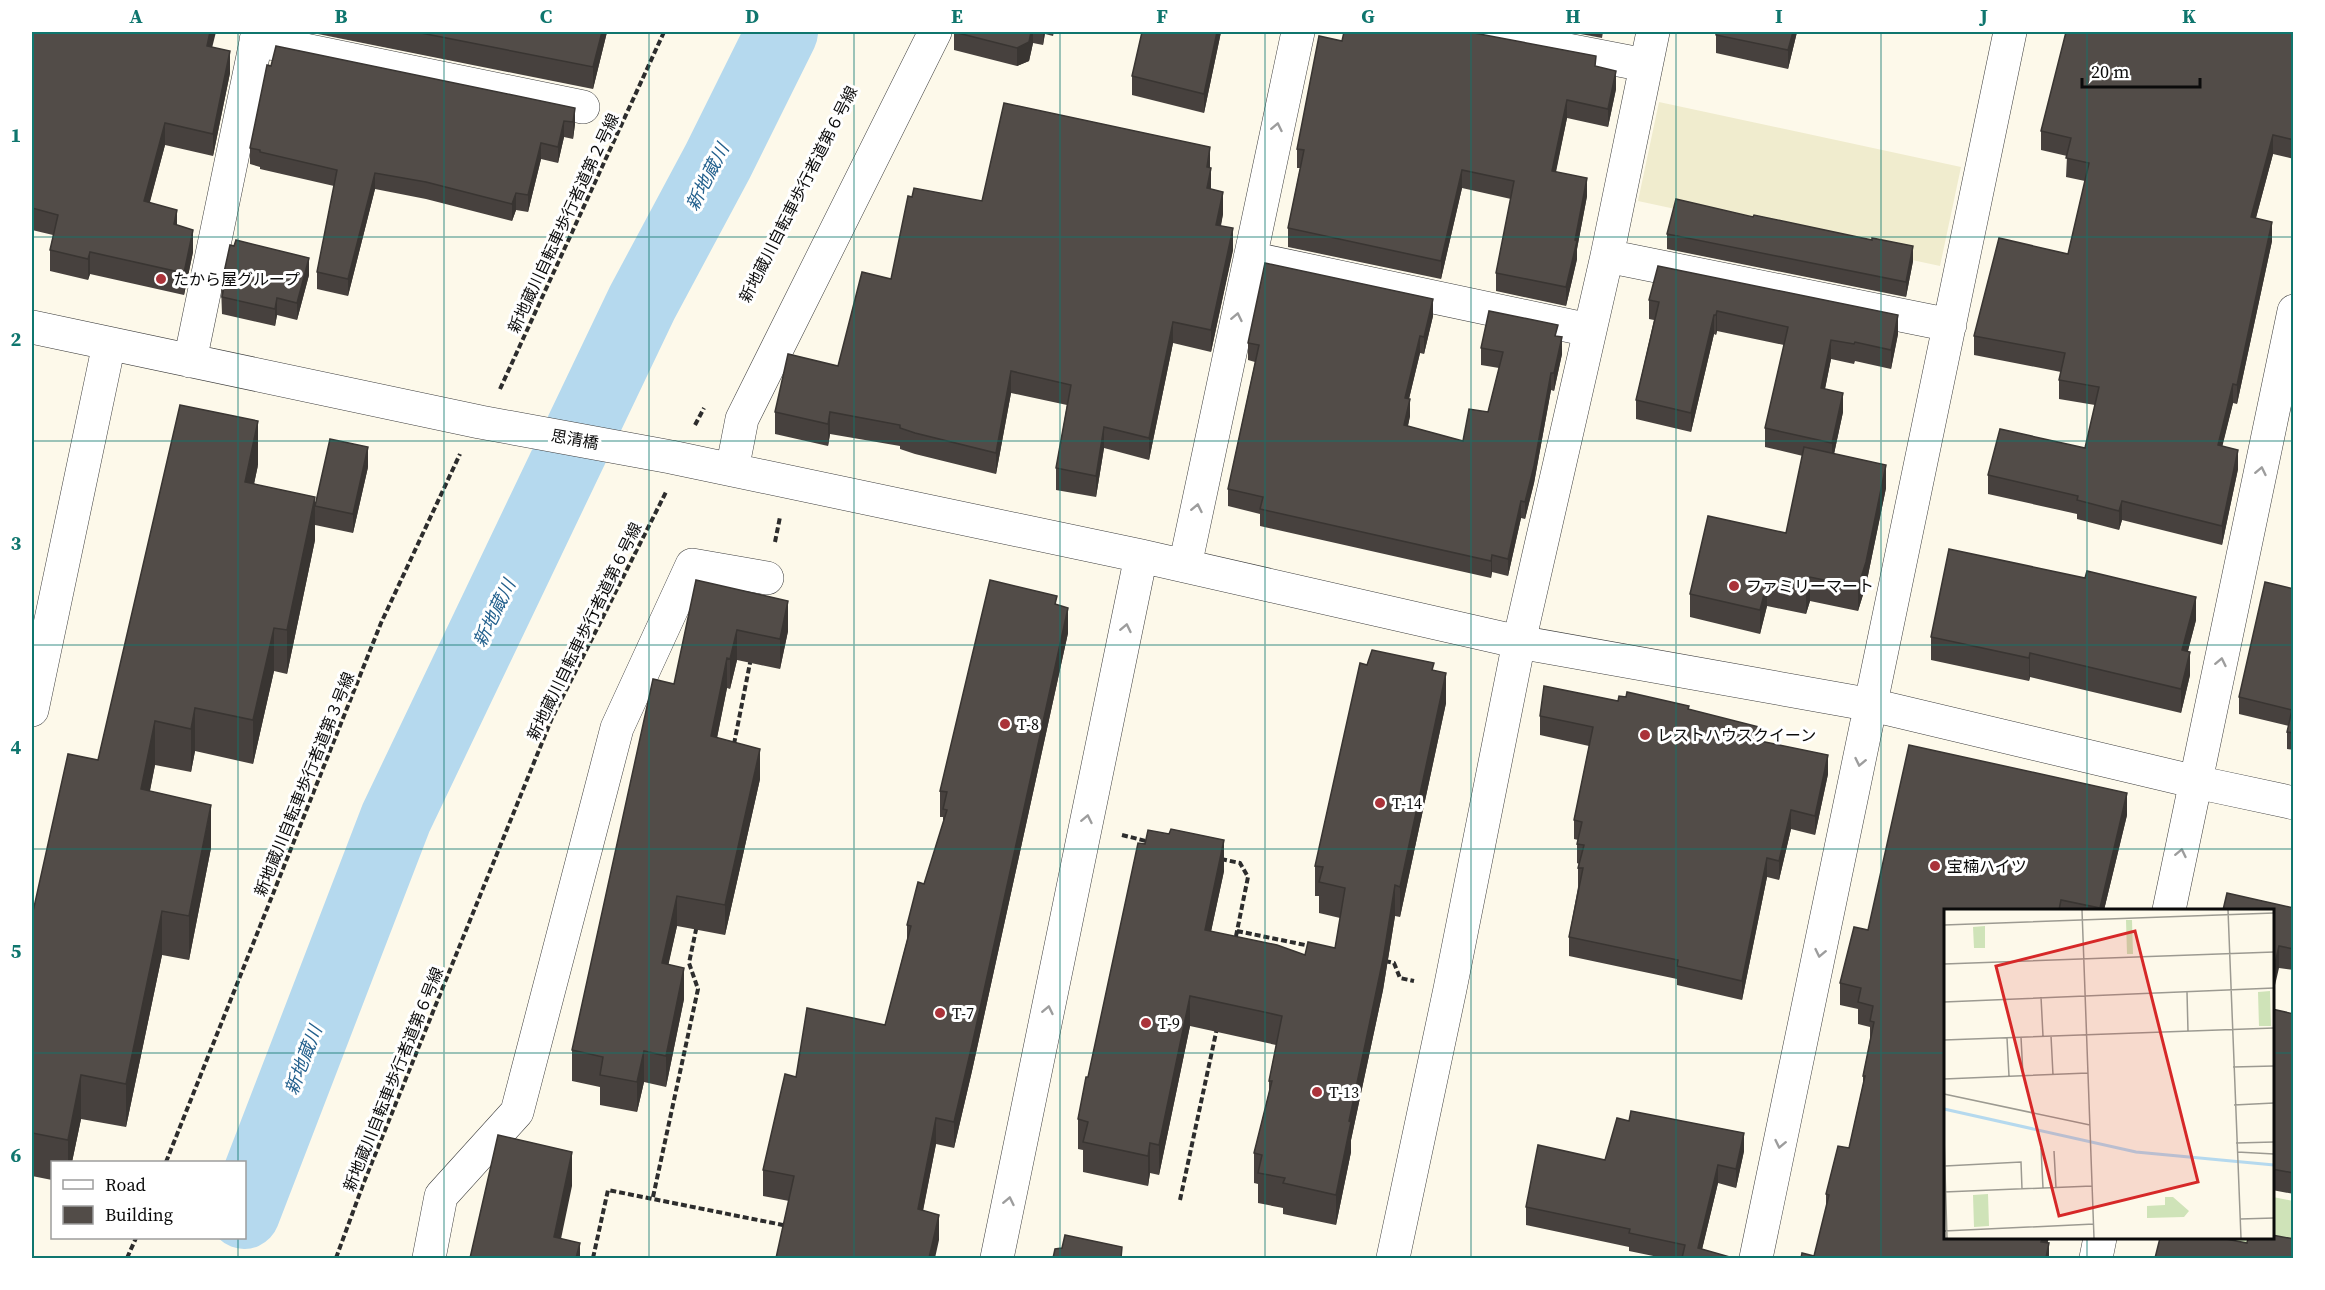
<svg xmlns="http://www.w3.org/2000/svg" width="2325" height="1290" font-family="'Source Serif 4','Noto Sans JP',serif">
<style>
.farmland{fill:#f0ecce}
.green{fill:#cfe3b8}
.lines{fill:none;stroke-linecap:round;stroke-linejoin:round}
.river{stroke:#b5d9ee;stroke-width:72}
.minor-casing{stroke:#3e3e3e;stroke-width:34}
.path{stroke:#2d2d2d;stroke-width:4;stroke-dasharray:6 3;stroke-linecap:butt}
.minor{stroke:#fff;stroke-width:33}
.wall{fill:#47413e}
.shaded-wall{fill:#393532}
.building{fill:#524c48;stroke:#393532;stroke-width:1.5}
.oneway{stroke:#9d9d9d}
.grid{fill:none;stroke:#0f766e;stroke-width:1.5;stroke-opacity:0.55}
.poi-dot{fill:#aa333a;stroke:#fff;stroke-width:2}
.labels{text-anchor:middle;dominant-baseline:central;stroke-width:6;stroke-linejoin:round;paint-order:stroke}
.street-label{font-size:16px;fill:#0b0b0b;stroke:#fff}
.poi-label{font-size:16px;fill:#0b0b0b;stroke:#fff;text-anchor:start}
.water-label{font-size:18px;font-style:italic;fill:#23608d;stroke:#fff}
.inset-river{fill:none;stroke:#b5d9ee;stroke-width:3}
.inset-road{fill:none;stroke:#9c9a91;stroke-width:1.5}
.view{fill:#d62828;fill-opacity:0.15;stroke:#d62828;stroke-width:3}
.inset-edge{fill:none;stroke:#0b0b0b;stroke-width:3}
.neatline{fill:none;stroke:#0f766e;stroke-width:2}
.grid-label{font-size:20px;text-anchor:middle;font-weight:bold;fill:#0f766e}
</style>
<rect width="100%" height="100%" fill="#fdf9ea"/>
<!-- farmland -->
<path class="farmland" d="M1659,102L1961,167L1940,266L1638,201Z"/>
<!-- green -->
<path class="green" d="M2273,1197L2293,1201V1256L2209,1238H2272Z"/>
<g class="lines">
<!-- river -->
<path class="river" d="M244,1213L396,818L642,303L718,161L782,32"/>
<!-- minor casing -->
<g class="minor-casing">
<path id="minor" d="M1474,32L1645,65
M256,40L583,107
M1607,256L1950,325
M1250,258L1589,330
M32,327L480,422L671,457L1141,556L1519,642L1872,705L2196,782L2294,803
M190,361L258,32
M732,470L742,419L935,32
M1185,566L1298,32
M32,710L109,344
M2169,910L2294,311
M429,1258L441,1196L517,1112L617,728L692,565L767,578
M997,1258L1141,556
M1393,1258L1450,989L1519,642L1607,256L1653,32
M1756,1258L2010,32
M2096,1258L2100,1238"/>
</g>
<!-- path -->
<path class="path" d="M500,389L664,32
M695,425L704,408
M775,542L780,517
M734,744L751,658
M1122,835L1150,842
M1221,859L1240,863L1248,877L1235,941
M1237,931L1310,946
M1385,961L1394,963L1400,978L1414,981
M166,1162L381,623L460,454
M653,1197L698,989L689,963L697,925
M1180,1200L1217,1028
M127,1258L136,1238
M336,1258L364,1182L552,718L666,492
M593,1258L608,1190L788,1226"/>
<!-- minor -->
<use href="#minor" class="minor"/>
</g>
<!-- wall -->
<path class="wall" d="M32,32L212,47L230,73L213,156L165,145L150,202L177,225L193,252L184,295L90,274L88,280L50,271V250L53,235L32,230Z
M308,32H607L593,89Z
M954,32H1054L1053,36L1045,34L1043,45L1033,43L1029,61L1017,66L954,50Z
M1142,32H1221L1204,113L1132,95V76Z
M1570,32H1603L1602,38Z
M1797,32L1788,69L1716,53V35Z
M2294,32V159L2273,154L2256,218L2272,241L2237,404L2233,403L2222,446L2238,469L2222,545L2122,520L2119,530L2077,519V514L1988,494V475L2085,448L2095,405L2059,399V380L2061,372L1974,355V336L2068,254L2085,181L2066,177L2067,156L2041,150V131Z
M1342,41L1596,67L1616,89L1608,127L1567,118L1556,172L1587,196L1577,249V259L1566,306L1496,291V273L1511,199L1462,188L1441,279L1288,247V228L1300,168H1297V149Z
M575,108V124L573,139L564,137L558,163L541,159L528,212L516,210L512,221L426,199L375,189L348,296L317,289V272L334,186L260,169V167L250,164V148Z
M1210,168L1211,189L1223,214L1221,226L1233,250L1211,352L1173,343L1149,460L1104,448L1096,497L1056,490V468L1067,405L1011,393L996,474L915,454L900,449V446L830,434L828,446L775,434V412L838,366L891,279L912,197L982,201Z
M1667,234L1913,261L1906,297L1667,249Z
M309,275L297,320L277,315L275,326L222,314L221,286Z
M1649,300L1898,334L1891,369L1855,361L1854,364L1831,359L1825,389L1843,412L1834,454L1886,488L1866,585L1858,611L1810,601L1806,614L1767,606L1760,634L1690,617V594L1786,533L1803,456L1765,447V428L1784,345L1717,331L1716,335L1714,334L1691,432L1636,419V400L1654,320L1649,319Z
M1433,316L1424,354L1420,353L1409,399L1410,416L1408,426L1463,441L1488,412L1499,368L1481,365V348L1558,336L1562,354L1554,391L1551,390L1534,483L1525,519L1521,518L1508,576L1492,572L1491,578L1260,526V514L1228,506V489L1255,362L1248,360V343Z
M258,465L254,484L315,505L368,467L353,533L315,525V540L287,674L274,671L253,764L195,751L191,772L155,765L150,791L211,848L189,960L162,955L126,1127L81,1119L72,1162H52V1180L32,1176V916L98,760Z
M2085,578L2196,620L2188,651L2190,675L2181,713L2030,677L2029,681L1931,660V637Z
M696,580L788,631L780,669L737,660L730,689L727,688L717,738L760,779L725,935L677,926L668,965L684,999L666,1087L644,1082L637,1112L600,1105V1087L572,1081V1050L674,684Z
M2294,589V750L2287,749V732L2289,726L2239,714V697Z
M1057,605L1068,633L972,1071L954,1148L936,1144L923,1211L939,1240L789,1201L763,1196V1170L796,1077L885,1025L907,940V925L924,884L943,823V817H940V791Z
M1367,665L1434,671L1446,703L1400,917L1395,916L1383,990L1351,1140V1152L1336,1225L1283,1214V1208L1258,1203V1184L1254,1183V1153L1269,1092V1081L1276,1045L1190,1026L1159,1175L1150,1173L1148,1186L1083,1172V1150L1078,1149V1119L1145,844L1169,834L1224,871L1211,931L1305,955L1335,948L1340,918L1319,913V896H1315V866Z
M1689,709L1763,741L1828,774L1815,835L1791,829L1779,880L1767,877L1742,1000L1677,985V979L1569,956V937L1578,887V868L1579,864L1577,863V844L1578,840L1574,839V820L1589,746L1540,735V716Z
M2127,815L2104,910H1946L2047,1243L2049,1258L1814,1256L1826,1208V1194L1849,1148L1863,1084V1076L1870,1040V1027L1858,1024V1009L1840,1005V983L1868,930Z
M2294,908V970L2279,968L2272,910Z
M2272,1009L2294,1014V1194L2272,1190Z
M1744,1151L1736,1188L1718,1183L1702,1249L1730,1258H1663L1629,1251V1247L1526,1225V1207L1605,1160Z"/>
<!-- shaded-wall -->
<path class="shaded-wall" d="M210,32H216L207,68V46Z
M602,32H607L593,89V67Z
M1031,32H1033V43L1029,61L1017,66V48Z
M1043,32H1045L1043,45Z
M1217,32H1221L1204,113V94Z
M1793,32H1797L1788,69V50Z
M230,51V73L213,156V134Z
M1616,71V89L1608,127V109Z
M1567,100V118L1552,189V171Z
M575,108V124L573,139V122Z
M564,121V137L558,163V147Z
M165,123V145L144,223V201Z
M2273,135V154L2251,236V217Z
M541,143V159L528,212V195Z
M1210,147V168L1207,167Z
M1211,168V190L1207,188Z
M1462,170V188L1441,279V261Z
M375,173V189L348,296V279Z
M1587,178V196L1577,249V259L1566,306V287Z
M1223,192V214L1216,247V225Z
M516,193V210L512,221V204Z
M177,210V232L174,224Z
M2272,222V241L2237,404V385Z
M1233,228V250L1211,352V330Z
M193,230V252L184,295V273Z
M1913,246V261L1906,297V282Z
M90,252V274L88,280V259Z
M309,258V275L297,320V303Z
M277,298V315L275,326V309Z
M1433,299V316L1424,354V337Z
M1717,311V331L1716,335V315Z
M1714,315V334L1691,432V413Z
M1898,315V334L1891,369V350Z
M1173,322V343L1149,460V438Z
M1420,336V353L1405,415V398Z
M1562,337V354L1554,391V373Z
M1831,340V359L1821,408V388Z
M1011,371V393L996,474V453Z
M1551,373V390L1534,483L1525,519V502Z
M2233,384V403L2218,464V445Z
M1843,393V412L1832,463V443Z
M1410,399V416L1404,442V425Z
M830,412V434L828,446V424Z
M258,421V465L245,525V482Z
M1104,427V448L1096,497V476Z
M368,447V467L353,533V514Z
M2238,450V469L2222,545V526Z
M1886,465V488L1866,585L1858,611V587Z
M315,497V540L287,674V630Z
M1521,501V518L1508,576V559Z
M2122,501V520L2119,530V511Z
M1492,555V572L1491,578V561Z
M1810,577V601L1806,614V590Z
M1767,583V606L1760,634V610Z
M2196,597V620L2182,673V650Z
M788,601V631L780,669V639Z
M1068,608V633L972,1071L954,1148V1122Z
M274,628V671L253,764V720Z
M737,630V660L730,689V659Z
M2190,652V675L2181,713V689Z
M2030,653V677L2029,681V658Z
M727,658V688L711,767V736Z
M1446,673V703L1400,917V887Z
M195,708V751L191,772V729Z
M155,721V765L141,833V789Z
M1763,728V747L1760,741Z
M760,749V779L725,935V905Z
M1828,755V774L1815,835V816Z
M2127,793V815L2104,910H2100Z
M211,805V848L189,960V916Z
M1791,810V829L1779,880V861Z
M1224,840V871L1205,960V930Z
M1767,858V877L1742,1000V981Z
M1395,885V916L1383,990L1351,1140V1152L1336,1225V1195L1349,1121Z
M677,896V926L662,994V963Z
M162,911V955L126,1127V1084Z
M2279,946V968L2272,998V976Z
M684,968V999L666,1087V1056Z
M1190,996V1026L1159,1175V1145Z
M644,1051V1082L637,1112V1082Z
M81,1075V1119L72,1162H68V1140Z
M936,1118V1144L918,1235V1209Z
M1744,1133V1151L1736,1188V1169Z
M1150,1143V1173L1148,1186V1156Z
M572,1152V1186L557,1258L554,1237Z
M1718,1165V1183L1700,1258L1698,1248Z
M939,1215V1240L935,1258H929Z
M2043,1238H2049L2043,1258L2041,1242Z
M580,1243V1258H576Z
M2049,1243V1258H2046Z"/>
<!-- building -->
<path class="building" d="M32,32H210L207,46L230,51L213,134L165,123L144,201L177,210L174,224L193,230L184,273L90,252L88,259L50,250L58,215L32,208Z
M416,32H602L593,67Z
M954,32H1031L1029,42L1017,48Z
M1142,32H1217L1204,94L1132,76Z
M1344,32H1469L1596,56L1595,66L1616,71L1608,109L1567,100L1552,171L1587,178L1575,240L1577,241L1566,287L1496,273L1514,181L1462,170L1441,261L1288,228L1304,150L1297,149L1319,36L1342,41Z
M1716,32H1793L1788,50L1716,35Z
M2066,32H2294V49L2292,54H2294V140L2273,135L2251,217L2272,222L2237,385L2233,384L2218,445L2238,450L2222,526L2122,501L2119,511L2077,500L2078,496L1988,475L2000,429L2085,448L2099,387L2059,380L2065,353L1974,336L1999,238L2068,254L2089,163L2066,158L2071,138L2041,131Z
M276,46L575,108L573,122L564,121L558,147L541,143L528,195L516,193L512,204L426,182L375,173L348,279L317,272L337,170L260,152V150L250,148L267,65L271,66Z
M1004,103L1210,147L1207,167L1211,168L1207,188L1223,192L1216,225L1233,228L1211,330L1173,322L1149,438L1104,427L1096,476L1056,468L1071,385L1011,371L996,453L915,433L900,428V425L830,412L828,424L775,412L788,354L838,366L862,272L891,279L908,196L912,197L914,188L982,201Z
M1676,199L1753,217L1754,215L1872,240V238L1913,246L1906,282L1667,234Z
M236,240L309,258L297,303L277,298L275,309L222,297L224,287L221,286L230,245L234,246Z
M1265,263L1433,299L1424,337L1420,336L1405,398L1410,399L1404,425L1463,441L1469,409L1488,412L1503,352L1481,348L1489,311L1558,325L1555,336L1562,337L1554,373H1551L1534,466L1525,502L1521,501L1508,559L1492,555L1491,561L1260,509L1263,497L1228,489L1259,345L1248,343Z
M1658,266L1898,315L1891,350L1855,342L1854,344L1831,340L1821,388L1843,393L1832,443L1765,428L1788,327L1717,311L1716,315H1714L1691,413L1636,400L1659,302L1649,300Z
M180,405L258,421L245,482L315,497L287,630L274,628L253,720L195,708L191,729L155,721L141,789L211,805L189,916L162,911L126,1084L81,1075L68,1140L32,1133V916L68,754L98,760Z
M330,439L368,447L353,514L315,506Z
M1804,447L1886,465L1866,562L1858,587L1810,577L1806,590L1767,583L1760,610L1690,594L1708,516L1786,533Z
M1949,549L2085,578L2087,571L2196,597L2182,650L2190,652L2181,689L2030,653L2029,658L1931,637Z
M696,580L788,601L780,639L737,630L730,659L727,658L711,736L760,749L725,905L677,896L662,963L684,968L666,1056L644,1051L637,1082L600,1075L603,1057L572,1050L653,679L674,684Z
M990,580L1057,596L1055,604L1068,608L972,1045L954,1122L936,1118L918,1209L939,1215L929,1258H776L794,1176L763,1170L785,1074L796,1077L807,1008L885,1025L911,926L907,925L918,882L924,884L947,810L943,809L947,792L940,791Z
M2265,582L2294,589V733L2287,732L2292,710L2239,697Z
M1372,650L1434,663L1432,670L1446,673L1400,887L1395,885L1383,959L1349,1121L1351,1122L1336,1195L1283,1183L1285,1178L1258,1173L1262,1155L1254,1153L1272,1081H1269L1282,1016L1190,996L1159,1145L1150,1143L1148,1156L1083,1142L1088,1122L1078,1119L1086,1077H1088L1138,843L1145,844L1148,830L1169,834L1171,829L1224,840L1205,930L1277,945L1305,955L1308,942L1335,948L1345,888L1319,882L1323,867L1315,866L1360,663L1367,665Z
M1544,686L1618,701L1619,696L1626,697L1627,692L1689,706L1688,709L1763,728L1760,741L1828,755L1815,816L1791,810L1779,861L1767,858L1742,981L1677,966L1678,960L1569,937L1583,868H1578L1584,845L1577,844L1582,822L1574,820L1593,727L1540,716Z
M1909,745L2127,793L2100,908L2061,900L2059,910H1946V1238H2043L2041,1242L2049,1243L2046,1258H1801L1802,1253L1814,1256L1829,1195L1826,1194L1838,1146L1849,1148L1865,1076H1863L1874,1022L1870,1021L1873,1006L1858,1002L1861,988L1840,983L1854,927L1868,930Z
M2227,893L2294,908V949L2279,946L2272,976V910H2223Z
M2272,1009L2294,1014V1173L2272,1169Z
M1631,1111L1744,1133L1736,1169L1718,1165L1698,1248L1730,1257V1258H1682L1685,1245L1629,1233L1630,1229L1526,1207L1538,1145L1605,1160L1617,1118L1629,1121Z
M498,1135L572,1152L554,1237L580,1243L576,1258H470Z
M1065,1235L1122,1247L1121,1258H1053L1055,1249L1062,1248Z
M2272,1235L2294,1239V1258H2155L2160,1238H2221L2247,1243L2248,1238H2272Z"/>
<!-- one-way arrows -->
<defs><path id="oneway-chevron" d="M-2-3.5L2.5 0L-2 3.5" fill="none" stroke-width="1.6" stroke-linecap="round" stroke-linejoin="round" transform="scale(1.5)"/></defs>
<g class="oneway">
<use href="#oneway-chevron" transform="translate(1277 127) rotate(-78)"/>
<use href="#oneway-chevron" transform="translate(1237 317) rotate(-78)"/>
<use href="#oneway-chevron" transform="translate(2261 471) rotate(-78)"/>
<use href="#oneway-chevron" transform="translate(1197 508) rotate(-78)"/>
<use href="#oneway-chevron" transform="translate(1126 628) rotate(-78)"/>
<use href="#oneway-chevron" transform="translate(2221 662) rotate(-78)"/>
<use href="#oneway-chevron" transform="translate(1860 762) rotate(102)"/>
<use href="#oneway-chevron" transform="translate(1087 819) rotate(-78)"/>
<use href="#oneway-chevron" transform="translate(2181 853) rotate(-78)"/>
<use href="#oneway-chevron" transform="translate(1820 953) rotate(102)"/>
<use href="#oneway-chevron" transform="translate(1048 1010) rotate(-78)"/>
<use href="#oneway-chevron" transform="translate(1780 1144) rotate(102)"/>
<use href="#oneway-chevron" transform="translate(1009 1201) rotate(-78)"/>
</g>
<!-- grid -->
<path class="grid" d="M238,32V1162M444,32V1258M649,32V1258M854,32V1258M1060,32V1258M1265,32V1258M1471,32V1258M1676,32V1258M1881,32V1258M2087,32V910M32,237H2294M32,441H2294M32,645H2294M32,849H2294M32,1053H1946M2272,1053H2294M238,1238V1258M2087,1238V1258"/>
<!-- markers -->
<g class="poi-dot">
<circle cx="161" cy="279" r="6"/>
<circle cx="1734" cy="586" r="6"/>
<circle cx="1005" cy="724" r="6"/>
<circle cx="1645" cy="735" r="6"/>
<circle cx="1380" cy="803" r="6"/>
<circle cx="1935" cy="866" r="6"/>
<circle cx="940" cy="1013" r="6"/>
<circle cx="1146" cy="1023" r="6"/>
<circle cx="1317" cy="1092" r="6"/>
</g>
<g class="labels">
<!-- street labels -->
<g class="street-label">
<text transform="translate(798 194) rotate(-63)">新地蔵川自転車歩行者道第６号線</text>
<text transform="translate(563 223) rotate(-65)">新地蔵川自転車歩行者道第２号線</text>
<text transform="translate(575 439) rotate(10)">思清橋</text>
<text transform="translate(584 631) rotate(-64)">新地蔵川自転車歩行者道第６号線</text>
<text transform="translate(304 784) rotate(-68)">新地蔵川自転車歩行者道第３号線</text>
<text transform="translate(393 1079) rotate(-68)">新地蔵川自転車歩行者道第６号線</text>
</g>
<!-- poi labels -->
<g class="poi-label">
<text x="173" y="279">たから屋グループ</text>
<text x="1746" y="586">ファミリーマート</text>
<text x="1017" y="724">T-8</text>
<text x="1657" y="735">レストハウスクイーン</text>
<text x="1392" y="803">T-14</text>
<text x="1947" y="866">宝楠ハイツ</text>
<text x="952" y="1013">T-7</text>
<text x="1158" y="1023">T-9</text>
<text x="1329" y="1092">T-13</text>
</g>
<!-- water labels -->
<g class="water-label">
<text transform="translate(707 177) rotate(-63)">新地蔵川</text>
<text transform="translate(494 613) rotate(-64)">新地蔵川</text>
<text transform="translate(303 1060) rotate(-69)">新地蔵川</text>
</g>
</g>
<!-- overview -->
<g transform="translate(1944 909)">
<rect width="330" height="330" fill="#fdf9ea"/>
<path d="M182,11H188L189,45H183ZM41,17V39H30L29,18ZM326,82L327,117H315L314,83ZM44,285L45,317L30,318L29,286ZM221,288H229L245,302L240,308L203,309V297L221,296Z" fill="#cfe3b8"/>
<path class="inset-river" d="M0,200L192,243L330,256"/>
<path class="inset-road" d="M138,1L150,329M284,1L297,329M0,16L330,4M0,55L330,43M243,83L244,122M97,88L99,127M0,93L330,79M107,127L109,166M77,128L79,167M63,129L65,167M0,131L330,119M289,158L330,157M0,170L144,164M0,185L146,216M290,196L330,194M0,227L3,329M292,234L330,233M97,239L99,279M110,242L112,279M293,243L330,245M1,257L77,253L78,280M0,283L148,277M296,310L330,309M0,322L150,315"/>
<path class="view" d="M191,22L254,273L115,307L52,57Z"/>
<rect width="330" height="330" class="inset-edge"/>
</g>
<!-- border -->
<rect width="2325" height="1290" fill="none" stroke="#ffffff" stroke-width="66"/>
<!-- legend -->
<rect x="51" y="1161" width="195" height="78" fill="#ffffff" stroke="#9d9d9d" stroke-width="1.5"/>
<rect x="63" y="1180" width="30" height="9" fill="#ffffff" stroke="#9d9d9d" stroke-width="1.5"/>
<text x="105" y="1191" font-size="18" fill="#0b0b0b">Road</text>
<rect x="63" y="1206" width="30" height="18" fill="#524c48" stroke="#9d9d9d" stroke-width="1.5"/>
<text x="105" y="1221" font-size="18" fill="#0b0b0b">Building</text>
<!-- scale -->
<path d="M2082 78v9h118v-9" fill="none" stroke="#0b0b0b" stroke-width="3"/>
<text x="2091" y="78" font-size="18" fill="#0b0b0b" stroke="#ffffff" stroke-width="4.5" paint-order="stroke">20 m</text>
<rect x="33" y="33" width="2259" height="1224" class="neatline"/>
<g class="grid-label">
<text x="136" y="23">A</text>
<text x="341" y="23">B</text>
<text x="546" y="23">C</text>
<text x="752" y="23">D</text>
<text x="957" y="23">E</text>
<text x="1162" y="23">F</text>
<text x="1368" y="23">G</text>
<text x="1573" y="23">H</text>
<text x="1779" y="23">I</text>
<text x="1984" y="23">J</text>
<text x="2189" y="23">K</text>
<text x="16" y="142">1</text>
<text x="16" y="346">2</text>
<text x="16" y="550">3</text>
<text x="16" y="754">4</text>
<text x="16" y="958">5</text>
<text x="16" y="1162">6</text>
</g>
</svg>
